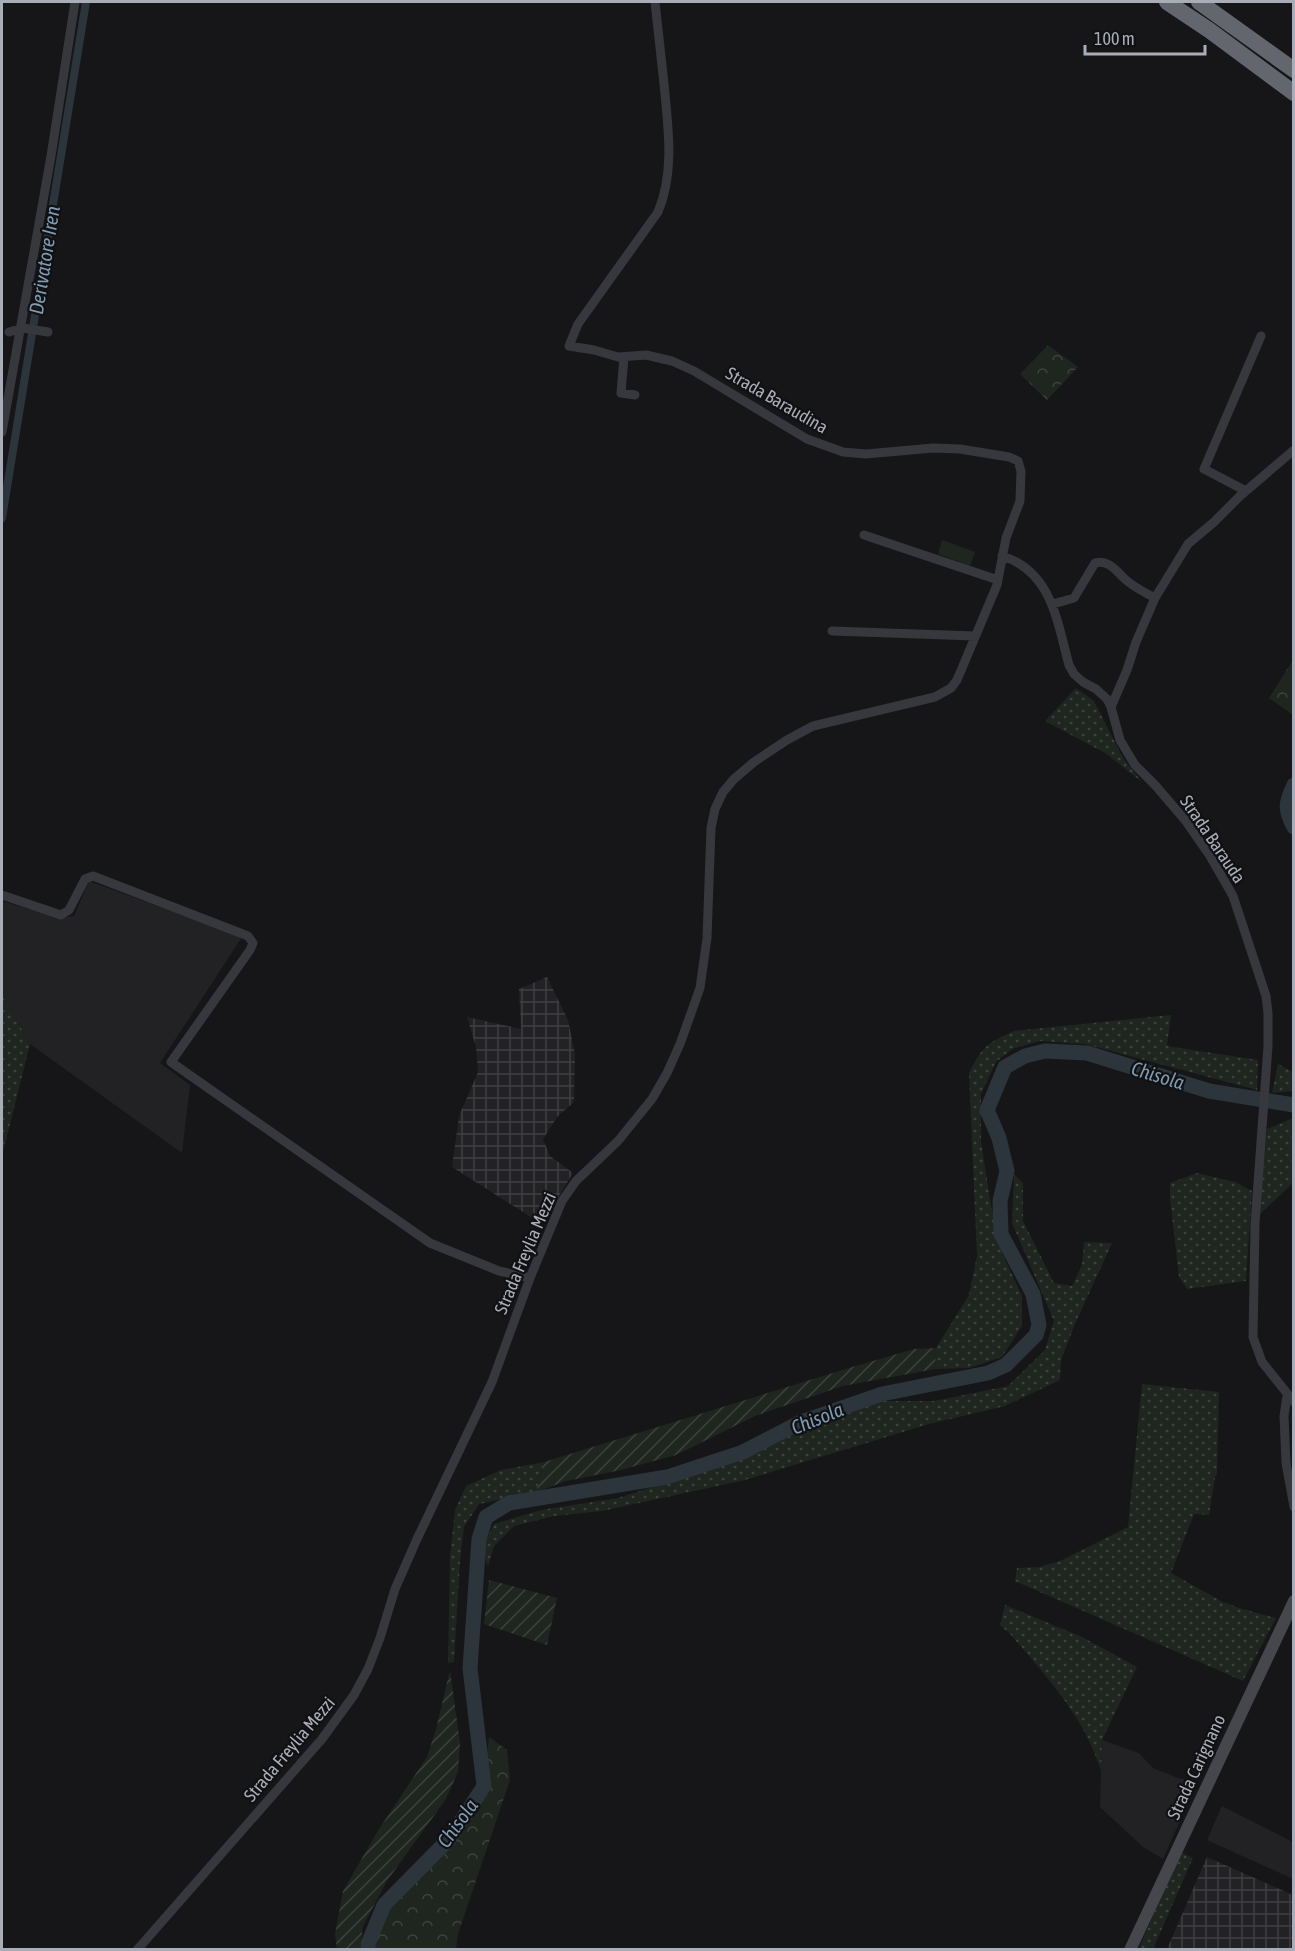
<svg xmlns="http://www.w3.org/2000/svg" width="1295" height="1951" font-family="'Asap Condensed',sans-serif">
<style>
.built{fill:#222225}
.industrial{fill:url(#industrial-grid)}
.grass{fill:url(#grass-dots)}
.forest{fill:url(#forest-crowns)}
.garden{fill:url(#garden-furrows)}
.pitch{fill:#1e261f}
.lines{fill:none;stroke-linecap:round;stroke-linejoin:round}
.canal{stroke:#2c353c;stroke-width:8}
.river{stroke:#2c353c;stroke-width:15}
.minor{stroke:#37383d;stroke-width:9}
.secondary{stroke:#45474d;stroke-width:12}
.motorway{stroke:#63666e;stroke-width:16}
.labels{text-anchor:middle;dominant-baseline:central;stroke-width:4.5;stroke-linejoin:round;paint-order:stroke}
.street-label{font-size:18px;fill:#a8adb8;stroke:#111113}
.water-label{font-size:20px;font-style:italic;fill:#7f9bb3;stroke:#111113}
</style>
<defs>
<pattern id="industrial-grid" width="8" height="8" patternUnits="userSpaceOnUse" patternTransform="scale(1.5)"><rect width="8" height="8" fill="#222225"/><path d="M0 4h8M4 0v8" fill="none" stroke="#3f3f43"/></pattern>
<pattern id="grass-dots" width="8" height="8" patternUnits="userSpaceOnUse" patternTransform="scale(1.5)"><rect width="8" height="8" fill="#1e261f"/><path d="M2 2h.1M6 6h.1" fill="none" stroke="#3c433d" stroke-width="1.8" stroke-linecap="round"/></pattern>
<pattern id="forest-crowns" width="20" height="18" patternUnits="userSpaceOnUse" patternTransform="scale(1.5)"><rect width="20" height="18" fill="#1e261f"/><path d="M2 6a3 3 0 1 1 6 0M12 15a3 3 0 1 1 6 0" fill="none" stroke="#3c433d"/></pattern>
<pattern id="garden-furrows" width="10" height="10" patternUnits="userSpaceOnUse" patternTransform="scale(1.5)"><rect width="10" height="10" fill="#1e261f"/><path d="M-1 1l2-2M0 10L10 0M9 11l2-2" fill="none" stroke="#3c433d"/></pattern>
</defs>
<rect width="100%" height="100%" fill="#161618"/>
<!-- built -->
<path class="built" d="M89,881L242,937L160,1063L190,1085L182,1153L30,1044L2,995V901L59,918L74,916Z
M1102,1740L1139,1753L1153,1768L1181,1779H1193L1195,1787L1163,1859L1143,1847L1100,1807Z
M1222,1806L1293,1842V1879L1207,1840Z"/>
<!-- industrial -->
<path class="industrial" d="M547,977L568,1020L575,1054L574,1102L558,1116L543,1139L550,1156L573,1173L542,1224L452,1167L459,1116L478,1072L476,1047L467,1017L521,1029L519,989Z
M1207,1857L1293,1895V1949H1167Z"/>
<!-- grass -->
<path class="grass" d="M1076,688L1094,701L1123,758L1142,782L1105,753L1045,721Z
M2,995L30,1044L2,1156Z
M1171,1015L1167,1046L1258,1060L1257,1090L1085,1044L1040,1041L1012,1049L996,1062L981,1094V1142L991,1205L1003,1255L1022,1296V1326L1002,1357L969,1368L935,1369L936,1348L969,1295L977,1256L969,1073C982,1047 987,1043 1014,1031Z
M1278,1064L1293,1072V1091L1272,1093Z
M1293,1118V1183L1259,1215L1267,1129Z
M1197,1173L1235,1182L1252,1191L1246,1281L1187,1289L1179,1277L1170,1198V1183Z
M1014,1174L1023,1183V1221L1054,1283L1072,1286L1082,1265L1084,1242L1112,1243L1075,1324L1061,1360L1060,1380L1005,1406L929,1424L745,1480L602,1511L554,1516L514,1526L494,1546L488,1567L482,1549L494,1524L541,1510L618,1498L704,1471L845,1412L883,1401H934L1008,1386L1045,1350L1054,1321L1012,1223Z
M1142,1384L1219,1392L1217,1474L1215,1477L1209,1515L1194,1514L1171,1573L1221,1601L1239,1608L1276,1618L1243,1681L1015,1581L1017,1568L1039,1567L1060,1561L1128,1527Z
M544,1462L536,1492L479,1504L464,1527L460,1561L454,1662L448,1663L450,1557L455,1510L466,1486L501,1470Z
M1005,1605L1082,1637L1137,1667L1102,1740L1101,1771C1085,1718 1046,1676 1011,1635L1000,1625Z
M1181,1852L1193,1858L1153,1949L1138,1950Z"/>
<!-- forest -->
<path class="forest" d="M1048,345L1078,367L1047,400L1020,374Z
M1293,660L1294,715H1293L1269,698Z
M489,1737L507,1750L510,1780L458,1934L456,1949H368V1944L384,1905L452,1845L484,1786Z"/>
<!-- garden -->
<path class="garden" d="M936,1348L935,1369L843,1386L755,1416L676,1455L621,1470L566,1481L536,1492L544,1462L849,1368L914,1349Z
M489,1580L557,1598L547,1645L484,1624Z
M450,1670L460,1743L458,1772L446,1799L387,1881L363,1926L360,1949H337L335,1934L343,1891L379,1829L427,1757L436,1729Z"/>
<!-- pitch -->
<path class="pitch" d="M942,540L975,552L970,566L938,554Z"/>
<g class="lines">
<!-- canal -->
<path class="canal" d="M2,518L86,2"/>
<!-- river -->
<path class="river" d="M1294,785C1286,802 1284,809 1294,827
M368,1950V1944L384,1905L450,1838L484,1786L470,1668L479,1539L486,1517L509,1503L667,1477L743,1452L801,1422L882,1394L988,1373L1006,1365L1036,1335L1039,1325L1033,1294L1001,1234L1000,1201L1007,1171L999,1138L987,1110L1005,1067L1025,1056L1045,1051L1087,1053L1209,1091L1294,1105"/>
<!-- minor -->
<path class="minor" d="M9,332L23,328L48,332
M624,357L621,393L635,395
M2,432L51,156L75,2
M1246,491L1204,469L1261,336
M864,535L998,580
M1002,556C1052,571 1057,622 1069,665L1074,674L1083,682L1096,689L1107,699L1111,707L1120,740L1135,765L1155,785L1185,820L1210,856L1233,896L1266,996L1268,1013V1046L1255,1224L1253,1337L1262,1362L1294,1402
M1053,604L1074,598L1095,563C1109,559 1117,572 1126,580C1135,588 1146,593 1155,598
M832,631L975,636
M1111,707L1127,670L1136,642L1155,598L1188,544L1214,522L1240,496L1294,450
M2,895L61,915L69,910L85,879L93,876L248,936L253,943L250,950L171,1062L430,1243L499,1271L530,1278
M1287,1396L1284,1416L1286,1463L1294,1507
M137,1950L322,1739L354,1695L368,1669L380,1638L395,1589L417,1539L492,1382L530,1278L562,1201L576,1181L618,1141L652,1099L667,1073L680,1044L700,988L707,938L711,828L715,809L723,792L734,779L754,762L787,740L813,726L935,697L951,688L957,680L997,585L1006,538L1020,501L1021,471L1018,461L1009,457L960,449L933,448L866,454L843,452L807,439L694,371L672,361L646,355L618,357L594,350L569,346L578,324L658,212C675,172 668,127 664,84C661,57 658,29 655,2"/>
<!-- secondary -->
<path class="secondary" d="M1130,1950L1294,1601"/>
<!-- motorway -->
<path class="motorway" d="M1167,2L1209,30L1294,93
M1199,2L1294,70"/>
</g>
<g class="labels">
<!-- street labels -->
<g class="street-label">
<text transform="translate(777 400) rotate(30)">Strada Baraudina</text>
<text transform="translate(1213 839) rotate(56)">Strada Barauda</text>
<text transform="translate(525 1253) rotate(-67)">Strada Freylia Mezzi</text>
<text transform="translate(289 1749) rotate(-50)">Strada Freylia Mezzi</text>
<text transform="translate(1196 1767) rotate(-65)">Strada Carignano</text>
</g>
<!-- water labels -->
<g class="water-label">
<text transform="translate(44 260) rotate(-81)">Derivatore Iren</text>
<text transform="translate(1158 1075) rotate(17)">Chisola</text>
<text transform="translate(817 1418) rotate(-22)">Chisola</text>
<text transform="translate(457 1823) rotate(-54)">Chisola</text>
</g>
</g>
<!-- border -->
<rect width="1295" height="1951" fill="none" stroke="#a8adb8" stroke-width="6"/>
<!-- scale -->
<path d="M1085 45v9h120v-9" fill="none" stroke="#a8adb8" stroke-width="3"/>
<text x="1094" y="45" font-size="18" fill="#a8adb8" stroke="#111113" stroke-width="4.5" paint-order="stroke">100 m</text>
</svg>
